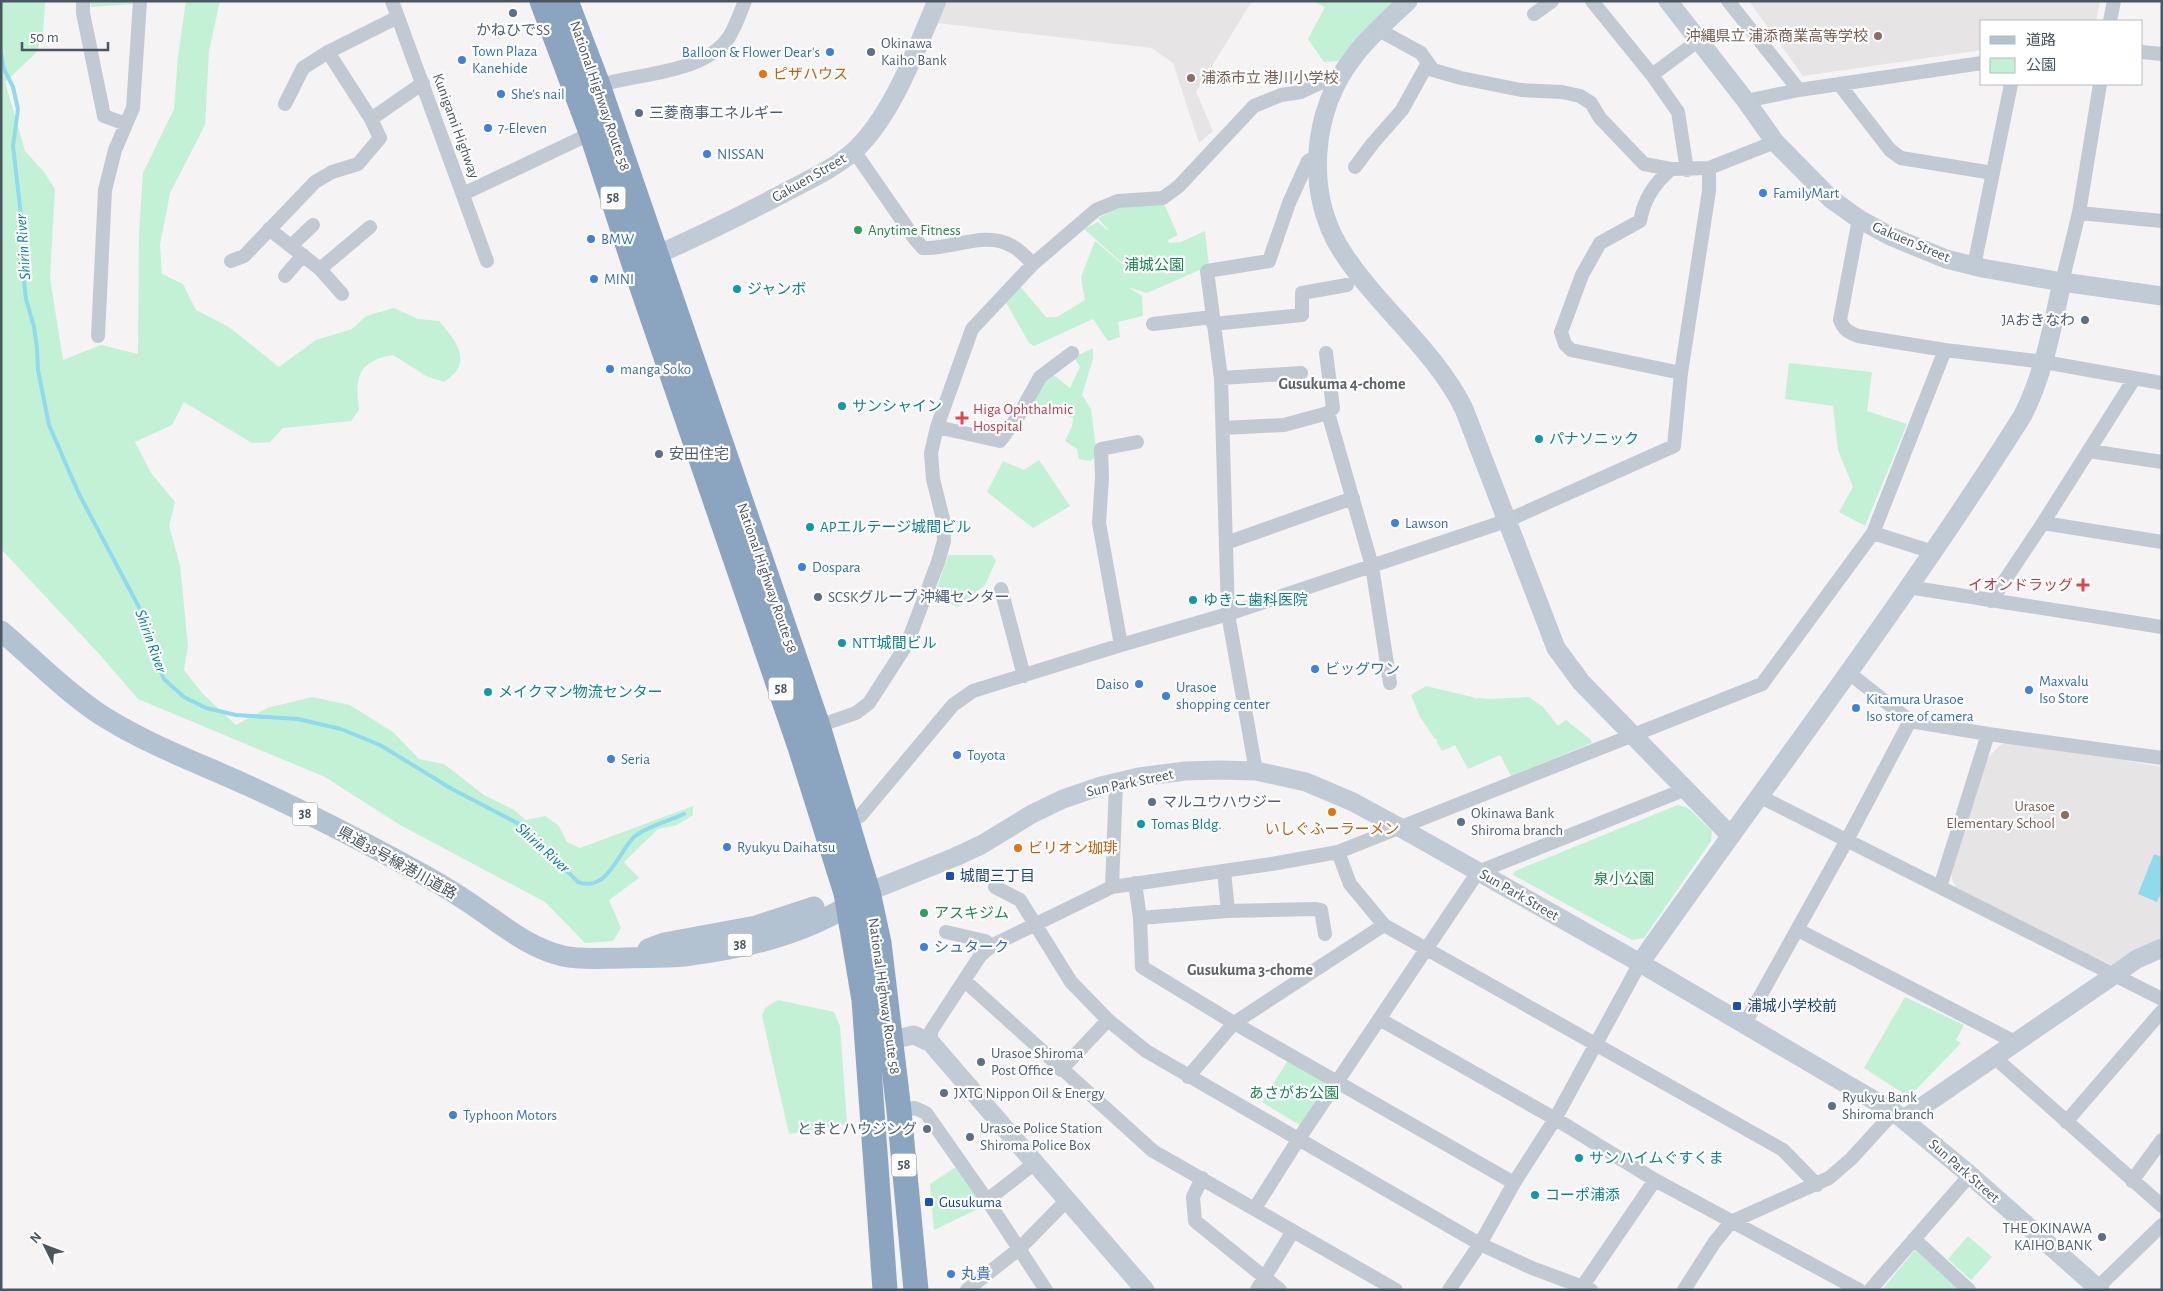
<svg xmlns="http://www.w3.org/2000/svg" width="2163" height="1291" font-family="'Alegreya Sans','Noto Sans JP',sans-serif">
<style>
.education{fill:#e6e4e5}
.green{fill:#c3f1d5}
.water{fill:#90daee}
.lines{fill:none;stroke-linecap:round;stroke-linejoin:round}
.stream{stroke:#90daee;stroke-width:4}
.street{stroke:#c1cad2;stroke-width:14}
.secondary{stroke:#c1cbd6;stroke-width:19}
.primary{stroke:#b3c2d1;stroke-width:21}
.highway{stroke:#8ba5c1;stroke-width:25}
.service-dot{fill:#5c6f8a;stroke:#fff;stroke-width:2}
.education-dot{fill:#8d6e63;stroke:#fff;stroke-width:2}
.shop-dot{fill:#3f7fe0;stroke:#fff;stroke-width:2}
.food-dot{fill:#e8710a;stroke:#fff;stroke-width:2}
.leisure-dot{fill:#2e9e5b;stroke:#fff;stroke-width:2}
.culture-dot{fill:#0f9aa8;stroke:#fff;stroke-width:2}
.health-dot{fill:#e0444e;stroke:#fff;stroke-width:2}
.transit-dot{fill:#1a4fb4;stroke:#fff;stroke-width:2}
.labels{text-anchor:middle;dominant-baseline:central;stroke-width:4.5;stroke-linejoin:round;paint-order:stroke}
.shield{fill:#fff;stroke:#808990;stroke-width:1}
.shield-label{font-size:14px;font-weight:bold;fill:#4a5661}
.service-label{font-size:15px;fill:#4e5e75;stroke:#fff;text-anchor:start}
.education-label{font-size:15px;fill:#785e54;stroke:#fff;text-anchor:end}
.shop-label{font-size:15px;fill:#366cbe;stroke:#fff;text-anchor:start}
.food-label{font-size:15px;fill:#c56008;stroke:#fff;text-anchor:start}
.street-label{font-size:15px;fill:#4a5661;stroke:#fff}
.leisure-label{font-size:15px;fill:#27864d;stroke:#fff;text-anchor:start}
.park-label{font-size:15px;fill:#17864f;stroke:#fff}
.culture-label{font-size:15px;fill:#0d838f;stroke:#fff;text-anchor:start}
.health-label{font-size:15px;fill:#be3a42;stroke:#fff;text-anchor:start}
.transit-label{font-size:15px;fill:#164399;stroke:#fff;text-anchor:start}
.water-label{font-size:16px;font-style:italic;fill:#0c7c9b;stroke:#fff}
.neighbourhood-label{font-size:16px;font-weight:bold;fill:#5f6368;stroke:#fff}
</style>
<rect width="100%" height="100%" fill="#f5f3f3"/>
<!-- education -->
<path class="education" d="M947,1H1252L1196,92L1213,131L1199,143L1173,63L1152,48L937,23Z
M1749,1H2100L2096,21H1982V50L1803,76Z
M2008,742L2061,749L2162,767V939L2112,965L2055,939L1957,889L1952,879L1951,870L1986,760L1999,746Z"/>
<!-- green -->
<path class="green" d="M1,1H45L43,34L36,53L5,82L25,151L44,172L55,189L50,278L63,360L101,345L138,354L139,233L143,173L174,109L178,56L186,1H220L209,51L205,125L170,193L160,245L162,274L183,284L196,310L229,327L279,367L316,340L352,329L366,316L394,308L418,319L439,321C457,342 474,363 444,382L426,376L393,355C357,361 355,378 359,410L351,421L283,428L270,442L252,443L184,402L172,425L135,442L151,473L175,502L169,526L180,565L188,646L184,670L203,694L236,725L267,708L312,697L350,705L393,732L419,759L444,764L484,795L514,810L526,820L545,816L559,826L567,842L580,848L693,806V815L677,825L658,829L624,862L639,878L609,900L621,928L613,941L585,943L545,902L400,825L325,777L138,699L100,655L1,549Z
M90,1H134V4L91,7Z
M1313,1H1395L1338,61L1324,62L1308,39L1325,7Z
M1164,204L1178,235L1168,240L1169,243L1181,242L1205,231L1209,266L1147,293L1128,287L1142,296L1143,316L1118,322L1120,337L1108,341L1093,319L1034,346L1029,343L1004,299L1019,285L1046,317H1057L1085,300L1081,277L1095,241L1128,269L1120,282L1129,269L1084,229L1098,222L1110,232L1098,218L1125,205Z
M1093,348V359L1082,395L1091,409L1097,456L1090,461L1079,459L1077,449L1065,441L1072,426L1073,418L1034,404L1044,380L1051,373L1070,388L1080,367L1074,357Z
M1789,363L1872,372L1867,411L1907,424L1865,526L1839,512L1853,487L1838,450L1833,406L1785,399Z
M1039,460L1070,506L1033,528L987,492L1003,461L1024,470Z
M948,555H992L996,561L985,585L958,607L934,597Z
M1426,686L1476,698L1475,700L1478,698L1489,699L1529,697L1543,707L1558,726L1566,720L1590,739L1592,743L1511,776L1500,755L1468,769L1455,745L1442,751L1437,743V739H1435L1420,717L1411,695Z
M1678,805L1688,808L1712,831L1711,841L1644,938L1632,940L1513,875L1515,871Z
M1905,997L1964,1025L1956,1040L1961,1043L1909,1097L1864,1068Z
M778,1000L834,1012L840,1026L847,1124L789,1134L762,1016L765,1008Z
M1288,1060L1326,1083L1301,1126L1262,1102Z
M956,1167L986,1205L934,1230L930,1184Z
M1968,1236L1992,1257L1971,1280L1948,1259Z
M1915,1250L1960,1290H1882Z"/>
<!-- water -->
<path class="water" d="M2154,854L2162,857V891L2157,902L2138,894Z"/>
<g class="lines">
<!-- stream -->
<path class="stream" d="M1,54L4,69L13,87L18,109L13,146L24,241L23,271L26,299L34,327L37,349L38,370L49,425L79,494L140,609L152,651L164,679L184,697L206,708L236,715L298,719L341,729L380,745L452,789L521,825L578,882C607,893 618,853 634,837C643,828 671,820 684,814"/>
<!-- street -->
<path class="street" d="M83,1V13L104,116L126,124
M392,1L487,261
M1592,1L1652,75L1678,112L1687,170
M1728,1L1799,90
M1534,14L1552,1
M2110,21L2114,1
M1377,29L1421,53L1433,70L1461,78L1521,90L1562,92L1580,96L1591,103L1600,118L1644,164L1671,169L1709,168L1775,142
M2142,52L2162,54
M1652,75L1699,40
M1839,84L1890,150L1901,158L1993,173
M594,87C634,73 703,75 729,37C736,26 740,13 745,1
M1746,101L1799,90L1982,63
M285,104L303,68L328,52L398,17
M371,119L423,83
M854,151L915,239L923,248C952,250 985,230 1012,246C1020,250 1027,258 1033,264
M1355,167L1373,143L1402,110L1428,63
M1671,169C1654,184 1644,199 1640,221L1600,243L1582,275L1561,332L1565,344L1571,350L1681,373
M463,194L596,131
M2079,213L2162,221
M1859,219L1840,320C1844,330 1848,332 1858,336L1945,350L2044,362L2162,383
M269,229L320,269L342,294
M291,246L313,225
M231,261L244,256L315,182L332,172L358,164L380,138L371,119L328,52
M1974,266L2011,84
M320,269L370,227
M285,276L303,255
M2062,282L2079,213L2100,84
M1153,324L1212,317
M1213,324L1302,315V293L1347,285
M98,336L105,190L115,150L133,108L140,1
M1221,378L1301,373
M1328,413L1372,566L1390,683
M937,427L1000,441L1019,415L1040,377L1072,353
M1223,428L1284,425L1328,413L1333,408L1326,353
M2089,451L2162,462
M2043,523L2162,542
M1873,533L1933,552
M1226,543L1353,498
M1908,587L2162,627
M1001,589L1024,676
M1991,601L2043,523L2134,379
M1121,645L1099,523L1102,478L1101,449L1137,442
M1849,673L1910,721L1988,734L2162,758
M818,726L856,713L869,703L907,644L938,562L944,541L943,519L933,479L931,453L937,427L972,329L1033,264L1096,210L1118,201L1163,198L1179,186L1254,106L1281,95L1301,92L1322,82L1335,84
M1256,771L1228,614L1221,378L1207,271L1269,261L1289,203L1308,161L1318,156
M1759,796L2162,999
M847,825L861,815L953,705L973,691L1121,645L1228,614L1506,521L1674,446L1681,373L1709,191V168
M1338,852L1350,884L1384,925L1783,1150L1817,1185
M1224,871L1228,911
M1135,883L1140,918L1142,967L1234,1023L1514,1183
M995,887L1020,900L1071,982L1108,1020L1146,1051L1480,1244L1532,1268L1591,1290
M1112,887L1116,783
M1940,887L1988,734
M1140,918L1228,911L1316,909L1321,910L1325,934
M1798,930L2015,1042
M946,932L985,941L991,946
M965,981L1153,1151L1396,1290
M1381,1020L1559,1121L1655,1180L1859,1290
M1744,1025L1847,840L1910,721
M931,1043V1031L980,956L991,946L1112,887L1272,864L1338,852L1762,684L1873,533L1945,350
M1994,1057L2162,1206
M1061,1070L1108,1020
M1188,1077L1234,1023L1384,925
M899,1111L915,1108L926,1113L989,1203L1046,1290
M2066,1122L2162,1011
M1202,1178L1193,1197L1195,1221L1280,1290
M2132,1181L2162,1140
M987,1200L1035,1163
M1255,1208L1298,1140L1478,872L1686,789
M1914,1239L1969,1290
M1582,1287L1655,1180
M967,1290L1020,1248L1067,1200
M1257,1290L1293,1231
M1449,1290L1480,1244L1514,1183L1555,1119L1640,963
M1684,1290L1714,1243L1731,1222L1829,1178L1851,1159L1894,1112
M1870,1290L1970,1175
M2095,1290L2162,1225"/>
<!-- secondary -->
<path class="secondary" d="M1408,1C1390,18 1370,35 1355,55C1311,110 1304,194 1343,253C1379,308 1434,349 1464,409L1556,648L1581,682L1730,835
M1668,1L1746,101L1775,142L1831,199L1859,219L1890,236L1946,259L1982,268L2062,282L2162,296
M645,260C691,240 738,217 782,194C806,181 834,169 854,151C893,115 916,49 937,1
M868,892L955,857L981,845L1032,814L1063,799L1101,786L1139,777L1185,771L1220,770L1256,771L1306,782L1353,802L1399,827L1640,963L1894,1112L1970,1175L2100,1290
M1640,963C1768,781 1904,604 2023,415C2044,373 2052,328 2062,282
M891,1040L914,1035L931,1043L1145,1290
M1904,1119L2114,975L2137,959L2162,948"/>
<!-- primary -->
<path class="primary" d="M1,631C34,659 65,691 101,715C148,745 199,763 249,786C308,813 366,843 422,874C444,886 466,900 487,915C511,932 534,949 563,956C582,960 602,958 621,958C642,957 663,958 684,956C743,949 812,933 861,897
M648,949L664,943L756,926L814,907"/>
<!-- highway -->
<path class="highway" d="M542,1L591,132L634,264L800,747L846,893L864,1000L885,1290
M566,1L598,85L818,726L868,892L879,943L899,1111L916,1290"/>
</g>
<!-- markers -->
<g class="service-dot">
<circle cx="513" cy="13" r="5"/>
<circle cx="871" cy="52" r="5"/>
<circle cx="639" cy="113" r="5"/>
<circle cx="2085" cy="320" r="5"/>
<circle cx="659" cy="454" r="5"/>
<circle cx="818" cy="597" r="5"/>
<circle cx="1152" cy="802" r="5"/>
<circle cx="1461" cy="822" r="5"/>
<circle cx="981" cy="1062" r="5"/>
<circle cx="944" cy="1093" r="5"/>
<circle cx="1832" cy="1106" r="5"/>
<circle cx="927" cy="1129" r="5"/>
<circle cx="970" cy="1137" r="5"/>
<circle cx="2102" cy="1237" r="5"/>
</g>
<g class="education-dot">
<circle cx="1878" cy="36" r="5"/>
<circle cx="1191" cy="78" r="5"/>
<circle cx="2065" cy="815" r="5"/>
</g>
<g class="shop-dot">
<circle cx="830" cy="52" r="5"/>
<circle cx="462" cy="60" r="5"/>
<circle cx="501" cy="94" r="5"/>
<circle cx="488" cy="128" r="5"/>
<circle cx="707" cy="154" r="5"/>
<circle cx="1763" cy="193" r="5"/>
<circle cx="591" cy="239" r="5"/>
<circle cx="594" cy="279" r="5"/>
<circle cx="610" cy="369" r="5"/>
<circle cx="1395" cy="523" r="5"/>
<circle cx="802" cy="567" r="5"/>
<circle cx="1315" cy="669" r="5"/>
<circle cx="1139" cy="684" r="5"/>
<circle cx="2029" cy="690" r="5"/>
<circle cx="1166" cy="696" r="5"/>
<circle cx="1856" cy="708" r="5"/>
<circle cx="957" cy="755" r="5"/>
<circle cx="611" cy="759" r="5"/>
<circle cx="727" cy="847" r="5"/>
<circle cx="924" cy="947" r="5"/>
<circle cx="453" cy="1115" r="5"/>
<circle cx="951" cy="1274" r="5"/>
</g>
<g class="food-dot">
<circle cx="763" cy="74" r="5"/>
<circle cx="1332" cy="812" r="5"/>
<circle cx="1018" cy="848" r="5"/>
</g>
<g class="leisure-dot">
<circle cx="858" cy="230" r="5"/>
<circle cx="924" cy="913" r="5"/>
</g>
<g class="culture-dot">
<circle cx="737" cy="289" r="5"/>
<circle cx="842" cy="406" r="5"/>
<circle cx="1539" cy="439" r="5"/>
<circle cx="810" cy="527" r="5"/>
<circle cx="1193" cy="600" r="5"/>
<circle cx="842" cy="643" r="5"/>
<circle cx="488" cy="692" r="5"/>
<circle cx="1141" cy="824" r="5"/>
<circle cx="1579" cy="1158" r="5"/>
<circle cx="1535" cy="1195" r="5"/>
</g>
<g class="health-dot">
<path d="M959.5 410.5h5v5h5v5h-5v5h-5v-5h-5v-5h5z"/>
<path d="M2080.5 577.5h5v5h5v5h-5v5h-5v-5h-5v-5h5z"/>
</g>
<g class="transit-dot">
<rect x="945" y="871" width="10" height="10" rx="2.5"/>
<rect x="1732" y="1001" width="10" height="10" rx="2.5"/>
<rect x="924" y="1197" width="10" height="10" rx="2.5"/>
</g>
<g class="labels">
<!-- shield labels -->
<g class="shield">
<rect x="600.5" y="186.5" width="25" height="23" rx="4"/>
<rect x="768.5" y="677.5" width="25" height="23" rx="4"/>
<rect x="292.5" y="802.5" width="25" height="23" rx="4"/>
<rect x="727.5" y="933.5" width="25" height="23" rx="4"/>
<rect x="891.5" y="1153.5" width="25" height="23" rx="4"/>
</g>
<g class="shield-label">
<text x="613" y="198">58</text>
<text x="781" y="689">58</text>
<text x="305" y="814">38</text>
<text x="740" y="945">38</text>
<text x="904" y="1165">58</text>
</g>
<!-- service labels -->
<g class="service-label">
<text x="513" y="30" text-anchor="middle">かねひでSS</text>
<text x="881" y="43">Okinawa<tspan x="881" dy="17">Kaiho Bank</tspan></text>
<text x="649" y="113">三菱商事エネルギー</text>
<text x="2075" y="320" text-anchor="end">JAおきなわ</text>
<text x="669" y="454">安田住宅</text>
<text x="828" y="597">SCSKグループ 沖縄センター</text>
<text x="1162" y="802">マルユウハウジー</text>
<text x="1471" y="813">Okinawa Bank<tspan x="1471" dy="17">Shiroma branch</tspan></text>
<text x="991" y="1053">Urasoe Shiroma<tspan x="991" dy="17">Post Office</tspan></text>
<text x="954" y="1093">JXTG Nippon Oil &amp; Energy</text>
<text x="1842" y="1097">Ryukyu Bank<tspan x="1842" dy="17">Shiroma branch</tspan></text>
<text x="980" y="1128">Urasoe Police Station<tspan x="980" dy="17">Shiroma Police Box</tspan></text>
<text x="917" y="1129" text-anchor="end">とまとハウジング</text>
<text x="2092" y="1228" text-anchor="end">THE OKINAWA<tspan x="2092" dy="17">KAIHO BANK</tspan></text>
</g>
<!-- education labels -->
<g class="education-label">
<text x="1868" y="36">沖縄県立 浦添商業高等学校</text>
<text x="1201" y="78" text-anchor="start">浦添市立 港川小学校</text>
<text x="2055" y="806">Urasoe<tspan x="2055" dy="17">Elementary School</tspan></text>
</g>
<!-- shop labels -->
<g class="shop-label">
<text x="472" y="51">Town Plaza<tspan x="472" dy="17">Kanehide</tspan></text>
<text x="820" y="52" text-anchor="end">Balloon &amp; Flower Dear's</text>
<text x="511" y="94">She's nail</text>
<text x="498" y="128">7-Eleven</text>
<text x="717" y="154">NISSAN</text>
<text x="1773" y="193">FamilyMart</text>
<text x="601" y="239">BMW</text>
<text x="604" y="279">MINI</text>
<text x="620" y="369">manga Soko</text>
<text x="1405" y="523">Lawson</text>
<text x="812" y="567">Dospara</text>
<text x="1325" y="669">ビッグワン</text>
<text x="2039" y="681">Maxvalu<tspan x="2039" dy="17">Iso Store</tspan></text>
<text x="1129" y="684" text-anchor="end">Daiso</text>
<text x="1176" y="687">Urasoe<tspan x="1176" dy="17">shopping center</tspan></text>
<text x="1866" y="699">Kitamura Urasoe<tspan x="1866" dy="17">Iso store of camera</tspan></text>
<text x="967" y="755">Toyota</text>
<text x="621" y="759">Seria</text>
<text x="737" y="847">Ryukyu Daihatsu</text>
<text x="934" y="947">シュターク</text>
<text x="463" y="1115">Typhoon Motors</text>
<text x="961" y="1274">丸貴</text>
</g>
<!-- food labels -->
<g class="food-label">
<text x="773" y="74">ピザハウス</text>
<text x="1332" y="829" text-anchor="middle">いしぐふーラーメン</text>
<text x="1028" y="848">ビリオン珈琲</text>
</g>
<!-- street labels -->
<g class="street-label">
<text transform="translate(600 96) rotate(71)">National Highway Route 58</text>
<text transform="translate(456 126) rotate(70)">Kunigami Highway</text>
<text transform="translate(809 178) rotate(-30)">Gakuen Street</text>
<text transform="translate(1911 242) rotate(23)">Gakuen Street</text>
<text transform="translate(767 578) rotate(71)">National Highway Route 58</text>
<text transform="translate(1130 783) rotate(-12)">Sun Park Street</text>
<text transform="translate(397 863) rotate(29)">県道38号線港川道路</text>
<text transform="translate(1519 895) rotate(30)">Sun Park Street</text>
<text transform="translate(884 996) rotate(82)">National Highway Route 58</text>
<text transform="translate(1964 1171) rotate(41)">Sun Park Street</text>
</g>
<!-- leisure labels -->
<g class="leisure-label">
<text x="868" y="230">Anytime Fitness</text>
<text x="934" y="913">アスキジム</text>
</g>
<!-- park labels -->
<g class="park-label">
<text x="1154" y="265">浦城公園</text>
<text x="1624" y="879">泉小公園</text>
<text x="1294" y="1093">あさがお公園</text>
</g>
<!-- culture labels -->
<g class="culture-label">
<text x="747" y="289">ジャンボ</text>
<text x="852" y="406">サンシャイン</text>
<text x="1549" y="439">パナソニック</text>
<text x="820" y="527">APエルテージ城間ビル</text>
<text x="1203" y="600">ゆきこ歯科医院</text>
<text x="852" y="643">NTT城間ビル</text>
<text x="498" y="692">メイクマン物流センター</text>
<text x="1151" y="824">Tomas Bldg.</text>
<text x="1589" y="1158">サンハイムぐすくま</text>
<text x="1545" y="1195">コーポ浦添</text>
</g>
<!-- health labels -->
<g class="health-label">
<text x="973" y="409">Higa Ophthalmic<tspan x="973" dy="17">Hospital</tspan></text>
<text x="2073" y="585" text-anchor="end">イオンドラッグ</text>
</g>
<!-- transit labels -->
<g class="transit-label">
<text x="960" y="876">城間三丁目</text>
<text x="1747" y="1006">浦城小学校前</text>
<text x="939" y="1202">Gusukuma</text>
</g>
<!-- water labels -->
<g class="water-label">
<text transform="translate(23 247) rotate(-94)">Shirin River</text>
<text transform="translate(151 641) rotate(70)">Shirin River</text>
<text transform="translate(543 848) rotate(42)">Shirin River</text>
</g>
<!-- neighbourhood labels -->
<g class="neighbourhood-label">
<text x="1342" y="384">Gusukuma 4-chome</text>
<text x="1250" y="970">Gusukuma 3-chome</text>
</g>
</g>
<!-- border -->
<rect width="2163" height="1291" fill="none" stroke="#4a5661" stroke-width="5"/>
<!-- legend -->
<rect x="1980" y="20" width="162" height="65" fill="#ffffff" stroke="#b7bbc0"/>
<rect x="1990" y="36" width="25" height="8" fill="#b3c2d1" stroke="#b7bbc0"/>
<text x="2026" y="45" font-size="15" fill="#4a5661">道路</text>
<rect x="1990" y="58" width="25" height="15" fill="#c3f1d5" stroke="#b7bbc0"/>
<text x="2026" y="70" font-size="15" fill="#4a5661">公園</text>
<!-- north arrow -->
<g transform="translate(45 1246) rotate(312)" stroke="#ffffff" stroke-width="4" paint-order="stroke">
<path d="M0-4L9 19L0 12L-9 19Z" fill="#4a5661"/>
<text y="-8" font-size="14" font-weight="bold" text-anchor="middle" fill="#4a5661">N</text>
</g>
<!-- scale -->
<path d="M22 42v8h86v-8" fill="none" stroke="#4a5661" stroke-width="2.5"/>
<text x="30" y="42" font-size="15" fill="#4a5661" stroke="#ffffff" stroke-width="4" paint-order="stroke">50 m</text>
</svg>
